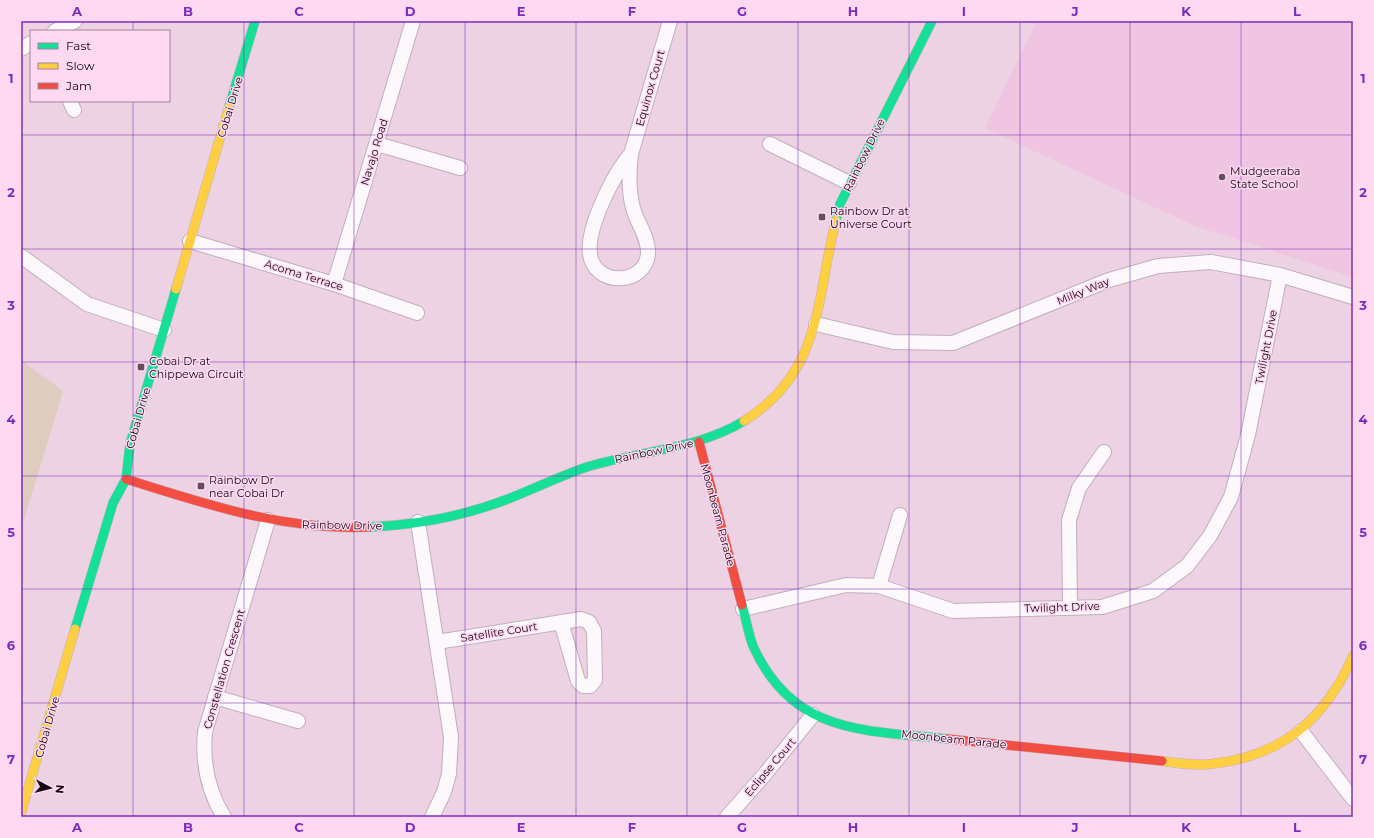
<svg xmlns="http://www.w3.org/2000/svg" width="1374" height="838" font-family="Montserrat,sans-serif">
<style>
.built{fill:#f0c5e2}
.green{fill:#decdbe}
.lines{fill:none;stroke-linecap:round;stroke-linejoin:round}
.street-casing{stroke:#c3aebc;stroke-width:16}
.fast-casing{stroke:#c3aebc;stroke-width:10}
.slow-casing{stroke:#c3aebc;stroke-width:10}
.jam-casing{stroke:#c3aebc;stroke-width:10}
.street{stroke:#fcf8fb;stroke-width:14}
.fast{stroke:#16e098;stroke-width:9}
.slow{stroke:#ffcf43;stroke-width:9}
.jam{stroke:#f24e42;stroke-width:9}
.grid{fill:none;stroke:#7b2cbf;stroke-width:1;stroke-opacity:0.55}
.poi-dot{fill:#624e5c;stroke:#ffd8f2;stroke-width:1.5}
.labels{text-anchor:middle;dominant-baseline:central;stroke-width:3;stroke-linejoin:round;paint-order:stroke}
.street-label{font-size:11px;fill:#170712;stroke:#ffd8f2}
.poi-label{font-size:11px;fill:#170712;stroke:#ffd8f2;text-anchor:start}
.neatline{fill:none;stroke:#7b2cbf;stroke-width:1.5}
.grid-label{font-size:13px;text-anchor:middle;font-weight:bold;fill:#7b2cbf}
</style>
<rect width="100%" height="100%" fill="#edd2e4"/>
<!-- built -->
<path class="built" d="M1037,21H1353V277L1195,226L985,128Z"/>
<!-- green -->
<path class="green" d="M21,360L63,391L21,530Z"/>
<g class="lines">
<!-- street casing -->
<g class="street-casing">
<path id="street" d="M55,31L75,21
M21,49L31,43
M70,101L74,110
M377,144L460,168
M770,144L849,183
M631,154C614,173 583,233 591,259C600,287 645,284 648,254C649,238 637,223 633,208C628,190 629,172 631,154L670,21
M190,241L334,284L417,313
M21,256L87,304L164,330
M334,284L413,21
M816,324L893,342L953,343L1109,280L1158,266L1211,262L1280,275L1353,297
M418,522L451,737L449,774L444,792L432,817
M879,586L900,515
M1070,606L1069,520L1079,488L1104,452
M743,609L846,585L879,586L953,611L1102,607L1153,591L1187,566L1210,536L1231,497L1248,435L1280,275
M437,642L581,619L589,622L594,631L595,680L590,686H583L578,681L561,622
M215,697L298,721
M1301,731L1353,799
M224,817C208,791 202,763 205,732L268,520
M727,817L765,774L813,715"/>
</g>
<!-- fast casing -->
<g class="fast-casing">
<path id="fast" d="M229,107L255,21
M836,220L840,204L932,21
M369,527C416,525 464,516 508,499C536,488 562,475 590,466C641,451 698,449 744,421
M742,605C746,618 748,633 753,646C793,735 865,730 948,739
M75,629L113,503L126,479L130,444L176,289"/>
</g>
<!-- slow casing -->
<g class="slow-casing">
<path id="slow" d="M176,289L229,107
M744,421C823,372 816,298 836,220
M1162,761C1177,763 1195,766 1210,764C1281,757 1325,720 1353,656
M21,813L75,629"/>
</g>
<!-- jam casing -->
<g class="jam-casing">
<path id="jam" d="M699,442L742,605
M126,479C205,504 285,531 369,527
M948,739L1162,761"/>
</g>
<!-- street -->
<use href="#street" class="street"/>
<!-- fast -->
<use href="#fast" class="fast"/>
<!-- slow -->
<use href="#slow" class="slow"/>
<!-- jam -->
<use href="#jam" class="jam"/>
</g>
<!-- grid -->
<path class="grid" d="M133,21V31M244,21V817M354,21V817M465,21V817M576,21V817M687,21V817M798,21V817M909,21V817M1020,21V817M1130,21V817M1241,21V817M133,101V817M21,135H1353M21,249H1353M21,362H1353M21,476H1353M21,589H1353M21,703H1353"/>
<!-- markers -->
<g class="poi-dot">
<circle cx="1222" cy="177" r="4"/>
<rect x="818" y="213" width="8" height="8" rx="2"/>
<rect x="137" y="363" width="8" height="8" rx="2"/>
<rect x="197" y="482" width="8" height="8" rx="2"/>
</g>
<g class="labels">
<!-- street labels -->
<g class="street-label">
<text transform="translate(650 88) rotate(-74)">Equinox Court</text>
<text transform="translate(230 107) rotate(-73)">Cobai Drive</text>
<text transform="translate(374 152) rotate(-73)">Navajo Road</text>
<text transform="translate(864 155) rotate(-64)">Rainbow Drive</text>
<text transform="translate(304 275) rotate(17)">Acoma Terrace</text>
<text transform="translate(1083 291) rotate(-22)">Milky Way</text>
<text transform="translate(1266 347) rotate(-79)">Twilight Drive</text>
<text transform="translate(138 418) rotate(-74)">Cobai Drive</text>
<text transform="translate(654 451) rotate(-12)">Rainbow Drive</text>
<text transform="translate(718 515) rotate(75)">Moonbeam Parade</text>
<text transform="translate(342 525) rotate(1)">Rainbow Drive</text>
<text transform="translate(1062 607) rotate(-2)">Twilight Drive</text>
<text transform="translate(499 632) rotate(-9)">Satellite Court</text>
<text transform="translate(224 669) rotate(-74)">Constellation Crescent</text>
<text transform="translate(47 727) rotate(-74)">Cobai Drive</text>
<text transform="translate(954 739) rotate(6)">Moonbeam Parade</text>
<text transform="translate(770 767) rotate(-50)">Eclipse Court</text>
</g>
<!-- poi labels -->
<g class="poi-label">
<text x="1230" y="171">Mudgeeraba<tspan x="1230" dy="13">State School</tspan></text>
<text x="830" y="211">Rainbow Dr at<tspan x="830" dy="13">Universe Court</tspan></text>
<text x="149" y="361">Cobai Dr at<tspan x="149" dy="13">Chippewa Circuit</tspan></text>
<text x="209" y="480">Rainbow Dr<tspan x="209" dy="13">near Cobai Dr</tspan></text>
</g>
</g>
<!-- border -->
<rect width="1374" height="838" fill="none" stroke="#ffd8f2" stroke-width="44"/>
<!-- legend -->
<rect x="30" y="30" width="140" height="72" fill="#ffd8f2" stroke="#a28498"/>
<rect x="38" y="43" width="20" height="6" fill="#16e098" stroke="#a28498"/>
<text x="66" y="50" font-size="12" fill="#170712">Fast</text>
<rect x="38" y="63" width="20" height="6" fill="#ffcf43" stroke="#a28498"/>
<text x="66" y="70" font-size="12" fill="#170712">Slow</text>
<rect x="38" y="83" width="20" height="6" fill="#f24e42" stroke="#a28498"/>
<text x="66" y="90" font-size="12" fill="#170712">Jam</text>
<!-- north arrow -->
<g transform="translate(50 788) rotate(97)" stroke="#ffd8f2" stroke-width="3" paint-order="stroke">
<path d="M0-3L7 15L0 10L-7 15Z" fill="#170712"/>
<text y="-6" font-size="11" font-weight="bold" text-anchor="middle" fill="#170712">N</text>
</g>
<rect x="22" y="22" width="1330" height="794" class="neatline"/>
<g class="grid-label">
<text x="77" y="16">A</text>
<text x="188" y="16">B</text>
<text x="299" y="16">C</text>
<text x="410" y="16">D</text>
<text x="521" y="16">E</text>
<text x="632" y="16">F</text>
<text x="742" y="16">G</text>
<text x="853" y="16">H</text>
<text x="964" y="16">I</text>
<text x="1075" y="16">J</text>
<text x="1186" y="16">K</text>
<text x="1297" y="16">L</text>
<text x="11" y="83">1</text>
<text x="1363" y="83">1</text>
<text x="11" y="197">2</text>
<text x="1363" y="197">2</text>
<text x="11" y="310">3</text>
<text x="1363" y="310">3</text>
<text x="11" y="424">4</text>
<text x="1363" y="424">4</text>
<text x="11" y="537">5</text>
<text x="1363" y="537">5</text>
<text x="11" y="650">6</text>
<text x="1363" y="650">6</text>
<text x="11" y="764">7</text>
<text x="1363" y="764">7</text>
<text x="77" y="832">A</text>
<text x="188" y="832">B</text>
<text x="299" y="832">C</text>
<text x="410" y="832">D</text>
<text x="521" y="832">E</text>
<text x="632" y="832">F</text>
<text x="742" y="832">G</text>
<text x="853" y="832">H</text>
<text x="964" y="832">I</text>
<text x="1075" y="832">J</text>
<text x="1186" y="832">K</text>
<text x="1297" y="832">L</text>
</g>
</svg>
